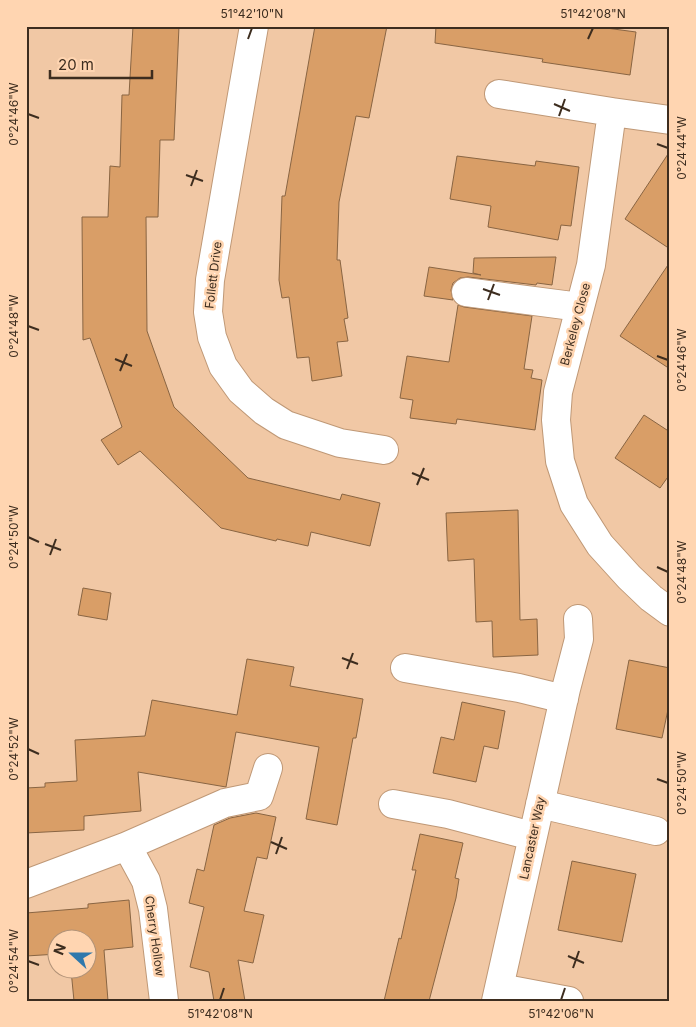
<svg xmlns="http://www.w3.org/2000/svg" width="696" height="1027" font-family="Inter,sans-serif">
<style>
.building{fill:#d99e67;stroke:#896543}
.lines{fill:none;stroke-linecap:round;stroke-linejoin:round}
.minor-casing{stroke:#bf9876;stroke-width:30}
.minor{stroke:#fff;stroke-width:28}
.ticks{fill:none;stroke:#3d2d1f;stroke-width:2}
.labels{text-anchor:middle;dominant-baseline:central;stroke-width:5;stroke-linejoin:round;paint-order:stroke}
.street-label{font-size:12px;fill:#3d2d1f;stroke:#ffd5b1}
.neatline{fill:none;stroke:#3d2d1f;stroke-width:2}
.ticks-label{font-size:12px;text-anchor:middle;fill:#3d2d1f}
</style>
<rect width="100%" height="100%" fill="#f1c8a5"/>
<!-- building -->
<path class="building" d="M133,26H179L174,140H160L158,217H146L147,331L174,407L248,478L340,500L342,494L380,503L370,546L311,532L308,546L277,539L276,541L221,528L140,451L118,465L101,440L122,427L90,338L83,340L82,217H108L110,166L120,167L122,95H129Z
M315,26H387L369,118L356,116L339,202L337,260H340L348,318L344,319L348,341L337,342L342,376L312,381L309,357L297,358L289,297L282,298L279,280L282,196H285Z
M436,26H591L636,32L630,75L542,62L543,59L435,43Z
M670,151V249L625,219Z
M457,156L535,166L536,161L579,167L571,226L561,225L558,240L488,227L491,206L450,199Z
M556,257L552,285L537,283L536,285L468,277L460,278L453,283L451,290L453,300L424,296L429,267L481,275L473,273L474,258Z
M670,262V369L620,336Z
M458,305L464,307L532,316L524,369L533,370L531,378L542,380L535,430L457,419L456,424L410,418L413,400L400,398L407,356L449,362Z
M644,415L670,432V474L660,488L615,458Z
M518,510L520,620L537,619L538,655L493,657L492,621L476,622L474,559L448,561L446,513Z
M83,588L111,593L107,620L78,615Z
M247,659L294,667L290,686L363,699L356,738H353L337,825L306,819L319,747L236,732L226,787L138,772L141,811L84,816V830L26,833V788L45,787V783L77,781L75,740L145,736L152,700L237,715Z
M629,660L670,668V700L662,738L616,729Z
M462,702L505,711L498,749L484,746L476,782L433,773L441,737L454,740Z
M256,813L276,817L267,859L257,857L244,911L264,915L253,963L238,960L245,1001H214L209,972L190,967L204,907L189,903L197,869L204,871L214,825L230,818Z
M420,834L463,843L455,878L459,879L456,898L429,1001H384L399,938L401,939L416,870H412Z
M572,861L636,874L622,942L558,930Z
M129,900L133,947L104,950L108,1001H74L71,970H88V940H58V954L26,956V913L88,908V904Z"/>
<g class="lines">
<!-- minor casing -->
<g class="minor-casing">
<path id="minor" d="M254,26L210,280L208,312L212,337L223,366L241,391L264,411L286,425L340,443L384,450
M499,94L612,112L591,265L558,392L556,420L560,461L574,504L600,545L629,577L651,598L670,612
M612,112L670,120
M466,292L580,307
M405,668L519,688L564,699
M393,804L448,814L532,836
M540,804L656,831
M127,846L225,803L259,796L268,768
M26,884L127,846L146,881L153,909L164,1001
M500,988L569,1001
M496,1001L566,689L579,639L578,619"/>
</g>
<!-- minor -->
<use href="#minor" class="minor"/>
</g>
<!-- ticks -->
<path class="ticks" d="M248,39L252,28M588,39L593,28M554,104L570,111M28,114L39,118M559,116L565,99M657,144L668,148M186,175L203,181M191,186L197,170M483,289L500,295M488,300L494,284M28,326L39,330M657,356L668,360M115,359L132,366M120,371L127,354M412,473L429,480M417,485L424,468M28,537L39,542M45,544L61,550M50,555L56,539M657,567L668,572M342,658L358,664M347,669L353,653M28,749L39,754M657,779L668,783M271,842L287,849M276,854L282,837M568,956L584,963M28,961L39,965M573,968L579,951M220,1000L224,988M561,1000L565,988"/>
<g class="labels">
<!-- street labels -->
<g class="street-label">
<text transform="translate(213 275) rotate(-83)">Follett Drive</text>
<text transform="translate(575 324) rotate(-75)">Berkeley Close</text>
<text transform="translate(532 838) rotate(-78)">Lancaster Way</text>
<text transform="translate(155 936) rotate(82)">Cherry Hollow</text>
</g>
</g>
<!-- border -->
<rect width="696" height="1027" fill="none" stroke="#ffd5b1" stroke-width="55"/>
<!-- north arrow -->
<g transform="translate(72 954) rotate(291)"><circle r="24" fill="#ffd5b1" stroke="#b19277"/>
<path d="M0-4L9 19L0 12L-9 19Z" fill="#2f78ac"/>
<text y="-8" font-size="14" font-weight="bold" text-anchor="middle" fill="#3d2d1f">N</text>
</g>
<!-- scale -->
<path d="M50 70v8h102v-8" fill="none" stroke="#3d2d1f" stroke-width="2.5"/>
<text x="58" y="70" font-size="15" fill="#3d2d1f" stroke="#ffd5b1" stroke-width="4" paint-order="stroke">20 m</text>
<rect x="28" y="28" width="640" height="972" class="neatline"/>
<g class="ticks-label">
<text x="252" y="18">51°42'10"N</text>
<text x="593" y="18">51°42'08"N</text>
<text transform="translate(14 114) rotate(-90)" y="4">0°24'46"W</text>
<text transform="translate(682 148) rotate(-90)" y="4">0°24'44"W</text>
<text transform="translate(14 326) rotate(-90)" y="4">0°24'48"W</text>
<text transform="translate(682 360) rotate(-90)" y="4">0°24'46"W</text>
<text transform="translate(14 537) rotate(-90)" y="4">0°24'50"W</text>
<text transform="translate(682 572) rotate(-90)" y="4">0°24'48"W</text>
<text transform="translate(14 749) rotate(-90)" y="4">0°24'52"W</text>
<text transform="translate(682 783) rotate(-90)" y="4">0°24'50"W</text>
<text transform="translate(14 961) rotate(-90)" y="4">0°24'54"W</text>
<text x="220" y="1018">51°42'08"N</text>
<text x="561" y="1018">51°42'06"N</text>
</g>
</svg>
